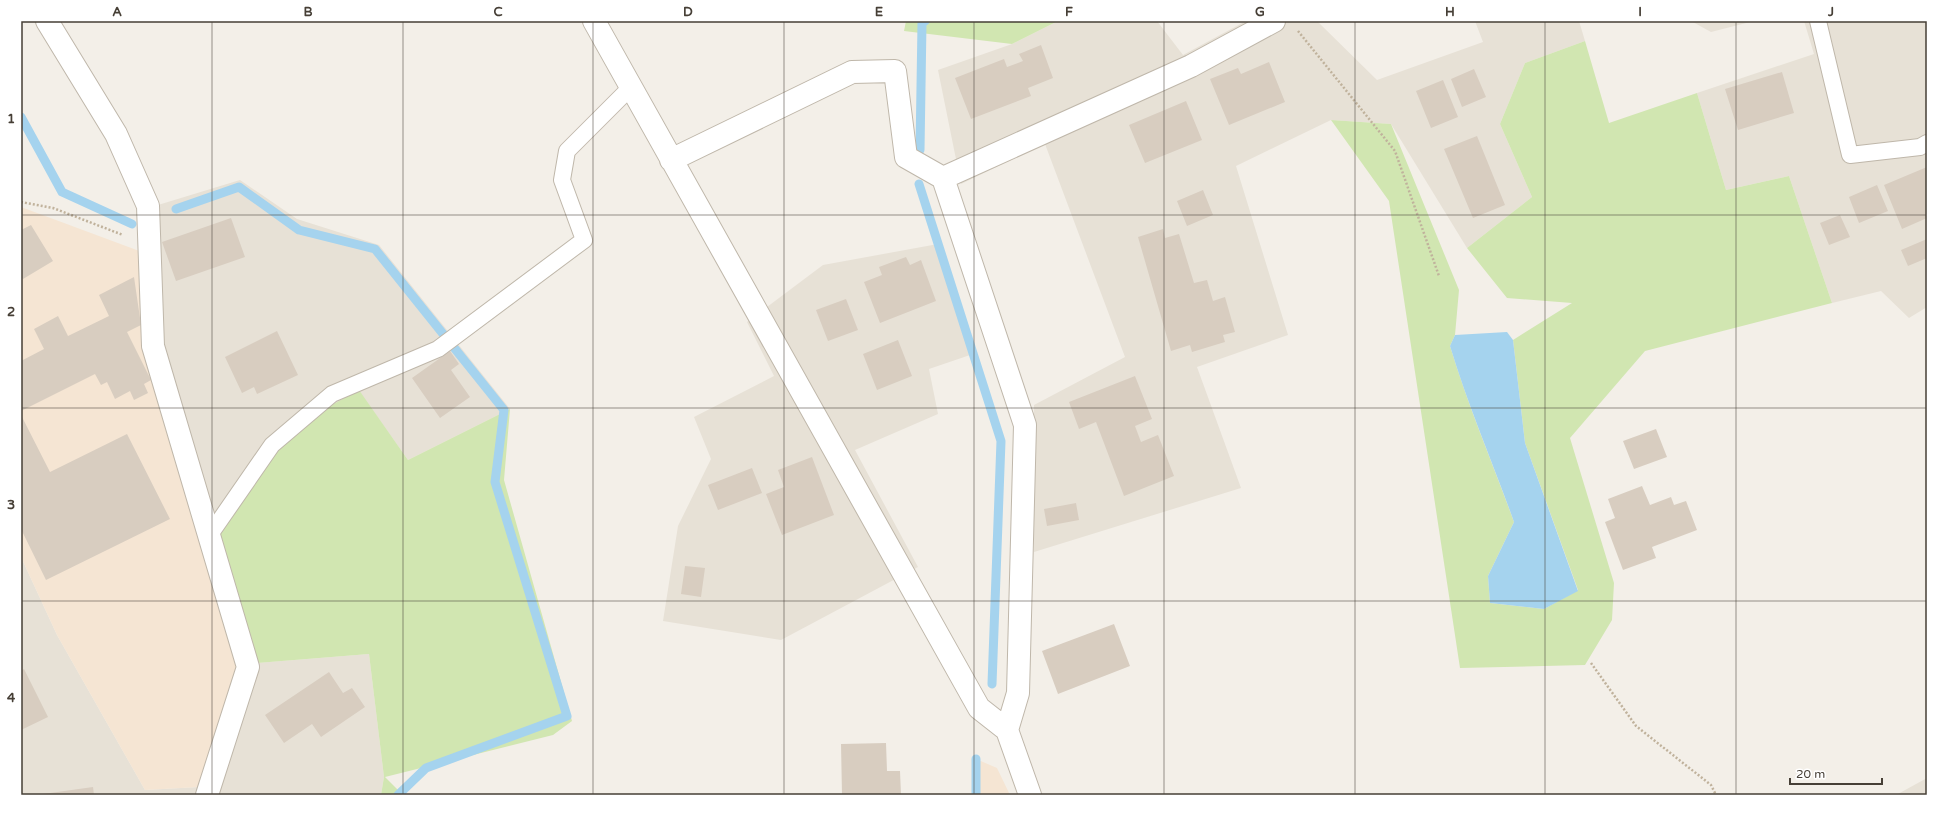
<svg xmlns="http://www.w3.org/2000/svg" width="1948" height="816" font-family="'Varela Round',sans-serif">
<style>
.residential{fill:#e7e1d6}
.commercial{fill:#f5e5d3}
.green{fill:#d1e6b1}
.water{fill:#a5d3ee}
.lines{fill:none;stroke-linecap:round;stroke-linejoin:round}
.stream{stroke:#a5d3ee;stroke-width:9}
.building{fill:#d8cdc0}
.service-casing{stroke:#bfb7aa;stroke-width:18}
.minor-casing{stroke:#bfb7aa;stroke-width:24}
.path{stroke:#c0b29c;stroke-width:2.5;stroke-dasharray:2 2;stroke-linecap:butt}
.service{stroke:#fff;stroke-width:16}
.minor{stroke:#fff;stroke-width:22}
.grid{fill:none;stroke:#463f36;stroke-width:1;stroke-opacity:0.55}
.neatline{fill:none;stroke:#463f36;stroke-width:1.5}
.grid-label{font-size:13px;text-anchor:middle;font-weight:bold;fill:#463f36}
</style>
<rect width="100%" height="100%" fill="#f3efe8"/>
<!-- residential -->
<path class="residential" d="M1058,21H1157L1183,55L1246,21H1317L1377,80L1483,42L1475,21H1579L1585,41L1525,63L1500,124L1532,197L1467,248L1391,124L1331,120L1236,166L1288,335L1197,367L1241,488L1034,552V405L1125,357L1045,144L961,184L938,70L1012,44Z
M1691,21H1754L1711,32Z
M1804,21H1927V307L1909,318L1881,291L1832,303L1789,176L1726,190L1697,93L1814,54Z
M240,180L297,219L379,245L510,409L408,460L359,391L216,533L159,343L158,205Z
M938,244L973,354L929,369L938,414L855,450L918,567L781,640L663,621L678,526L711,459L694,417L774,376L747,322L823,265Z
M21,557L57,635L145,790L199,787L195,795H21Z
M369,654L384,777L381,795H215L257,663Z
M1927,778V795H1896Z"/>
<!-- commercial -->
<path class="commercial" d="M21,207L142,252L239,665L199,787L145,790L57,635L21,557Z
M976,759L997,768L1010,795H976Z"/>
<!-- green -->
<path class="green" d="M906,21H1058L1012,44L904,31Z
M1585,41L1609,123L1697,93L1726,190L1789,176L1832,303L1645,351L1570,438L1614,583L1612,620L1585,665L1460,668L1389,201L1331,120L1391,124L1459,290L1455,335L1450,346C1468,406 1493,464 1514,522L1488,576L1490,603L1544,609L1578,590L1525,443L1513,340L1572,303L1507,298L1467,248L1532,197L1500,124L1525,63Z
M359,390L408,460L510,409L504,480L572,721L553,735L385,777L403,795H381L384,777L369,654L257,663L216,533L279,434Z"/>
<!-- water -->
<path class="water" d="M1507,332L1513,340L1525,443L1578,591L1544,609L1490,603L1488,576L1514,522C1493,463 1468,406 1450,346L1455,335Z"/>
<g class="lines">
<!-- stream -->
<path class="stream" d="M21,117L62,192L132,224
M920,150L922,23L925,21
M919,184L1001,441L992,684
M176,209L239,187L299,230L375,249L504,410L495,482L567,716L426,768L398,795
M976,795V759"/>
</g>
<!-- building -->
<path class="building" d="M1041,45L1053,78L1028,88L1031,96L971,119L955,78L1004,59L1007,67L1023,61L1019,54Z
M1269,62L1285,102L1229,125L1210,79L1238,68L1241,74Z
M1474,69L1486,97L1462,107L1451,79Z
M1782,72L1794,113L1738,130L1725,89Z
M1443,80L1458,117L1431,128L1416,91Z
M1186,101L1202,140L1145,163L1129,125Z
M1477,136L1505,205L1473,218L1444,149Z
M1927,167V218L1902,229L1884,185Z
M1877,185L1888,211L1859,223L1849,197Z
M1203,190L1213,215L1187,226L1177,201Z
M1840,215L1850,237L1829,245L1820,223Z
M231,218L245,257L176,281L162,242Z
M31,225L53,261L23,279L21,276V230Z
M1163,229L1165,238L1179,234L1194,283L1207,280L1213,301L1225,297L1235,332L1223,335L1225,342L1192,352L1190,345L1171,351L1138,237Z
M1927,239V258L1908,266L1901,250Z
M906,257L910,265L921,260L936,301L880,323L864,282L882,275L879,267Z
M134,277L141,325L127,332L151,380L144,384L148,393L134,400L130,391L115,399L107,382L101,385L95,374L21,411V361L44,349L34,329L58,316L68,336L109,316L99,295Z
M846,299L858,330L828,341L816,310Z
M277,331L298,375L257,394L254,387L242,393L225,357Z
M898,340L912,376L877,390L863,354Z
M450,351L459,364L451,370L470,397L440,418L412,378Z
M1135,376L1152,419L1135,426L1141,442L1158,435L1174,476L1124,496L1096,422L1079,429L1069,402Z
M21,415L50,472L127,434L170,519L46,580L21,529Z
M1656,429L1667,457L1634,469L1623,441Z
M812,457L834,515L782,535L766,494L784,487L778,470Z
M752,468L762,493L718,510L708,485Z
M1642,486L1650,505L1671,497L1674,505L1686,501L1697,530L1652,547L1656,558L1623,570L1605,522L1615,518L1608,499Z
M1076,503L1079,520L1047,526L1044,509Z
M685,566L705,568L701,597L681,594Z
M1114,624L1130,666L1058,694L1042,651Z
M24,669L48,717L21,730V671Z
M329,672L343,693L352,688L365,707L321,737L312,724L284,743L265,715Z
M886,743L887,771H900L901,795H842L841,744Z
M93,787L94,795H43V794Z"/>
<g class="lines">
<!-- service casing -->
<g class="service-casing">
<path id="service" d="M1818,21L1850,155L1920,147L1927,143
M209,536L272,445L332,394L438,349L584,240L562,180L567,151L631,87"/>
</g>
<!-- minor casing -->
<g class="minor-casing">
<path id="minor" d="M47,21L116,134L148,206L153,346L248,667L207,795
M594,21L979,708L1007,730L1030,795
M671,160L852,72L895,71L906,157L943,178L1025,425L1018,693L1007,730
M943,178L1191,66L1274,21"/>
</g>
<!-- path -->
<path class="path" d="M1298,31L1395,151L1439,276
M21,202L53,208L123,235
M1591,663L1636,726L1711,785L1716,795"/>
<!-- service -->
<use href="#service" class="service"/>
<!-- minor -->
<use href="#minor" class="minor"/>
</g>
<!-- grid -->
<path class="grid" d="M212,21V795M403,21V795M593,21V795M784,21V795M974,21V795M1164,21V795M1355,21V795M1545,21V795M1736,21V795M21,215H1927M21,408H1927M21,601H1927"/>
<!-- border -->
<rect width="1948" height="816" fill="none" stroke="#ffffff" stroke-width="44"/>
<!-- scale -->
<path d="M1790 778v6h92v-6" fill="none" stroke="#463f36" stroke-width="2"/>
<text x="1796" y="778" font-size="12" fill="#463f36" stroke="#ffffff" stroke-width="3" paint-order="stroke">20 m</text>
<rect x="22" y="22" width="1904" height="772" class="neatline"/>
<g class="grid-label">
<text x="117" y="16">A</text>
<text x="308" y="16">B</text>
<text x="498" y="16">C</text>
<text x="688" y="16">D</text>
<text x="879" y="16">E</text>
<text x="1069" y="16">F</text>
<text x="1260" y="16">G</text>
<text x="1450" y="16">H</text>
<text x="1640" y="16">I</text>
<text x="1831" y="16">J</text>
<text x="11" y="123">1</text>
<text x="11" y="316">2</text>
<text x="11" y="509">3</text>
<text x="11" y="702">4</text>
</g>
</svg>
